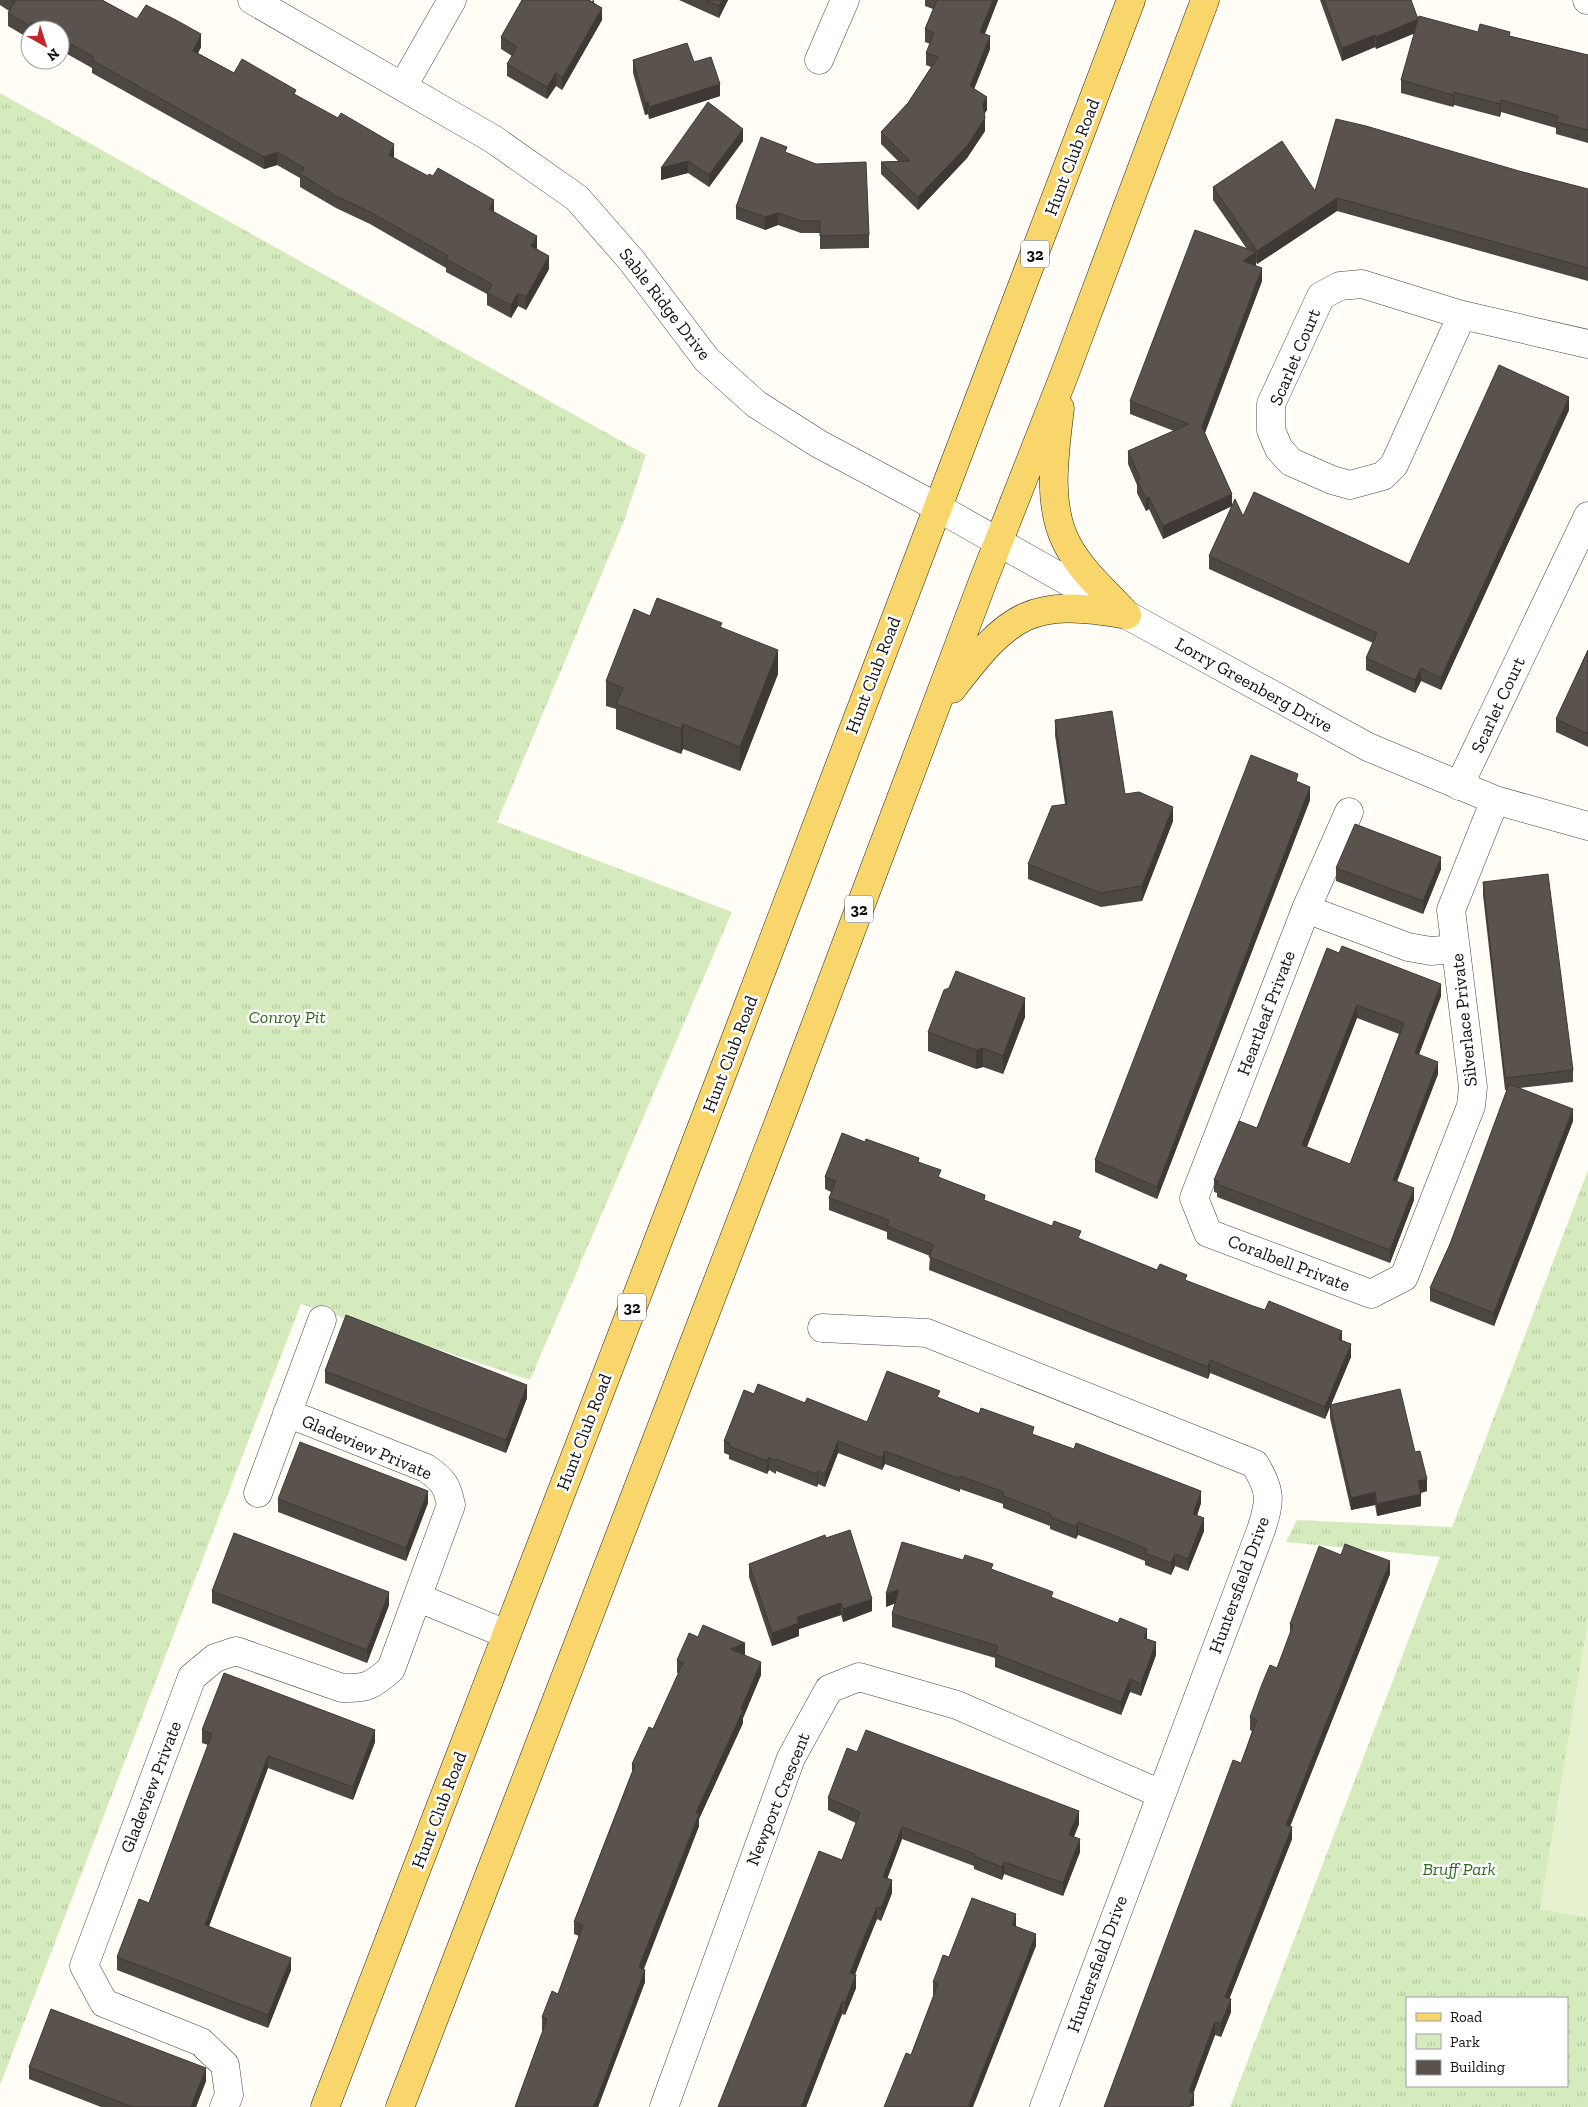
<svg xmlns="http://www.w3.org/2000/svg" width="1588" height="2107" font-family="'Zilla Slab',serif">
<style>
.park{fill:url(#park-tufts);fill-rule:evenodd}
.pitch{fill:#e6f2cf}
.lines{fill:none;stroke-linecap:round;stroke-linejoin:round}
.minor-casing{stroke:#444;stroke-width:29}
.tertiary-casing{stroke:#444;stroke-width:29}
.primary-casing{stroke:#222;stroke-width:29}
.minor{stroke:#fff;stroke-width:28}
.tertiary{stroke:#fff;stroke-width:28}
.primary{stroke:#f9d66b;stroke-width:28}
.wall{fill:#4d4742;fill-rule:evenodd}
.shaded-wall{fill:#3f3936}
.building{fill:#5a524d;stroke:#3f3936;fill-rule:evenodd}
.labels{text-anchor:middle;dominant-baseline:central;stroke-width:5;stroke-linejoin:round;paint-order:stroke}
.shield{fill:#fff;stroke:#585858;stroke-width:1}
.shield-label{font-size:16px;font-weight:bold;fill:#111}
.street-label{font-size:18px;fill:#111;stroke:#fff}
.park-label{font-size:18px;font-style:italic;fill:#2f6b1f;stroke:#fff}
</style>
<defs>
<pattern id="park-tufts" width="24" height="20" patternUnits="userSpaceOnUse" patternTransform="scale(1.25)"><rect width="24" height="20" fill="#d5ebbd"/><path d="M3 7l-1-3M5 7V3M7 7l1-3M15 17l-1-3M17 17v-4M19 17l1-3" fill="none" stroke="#b6c8a1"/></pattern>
</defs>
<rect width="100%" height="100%" fill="#fffdf5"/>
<!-- park -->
<path class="park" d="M0,93L646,455L624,521L497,822L732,912L530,1380L301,1304L0,2085Z
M1588,1170V2107H1230L1440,1557L1286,1542L1297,1520L1452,1527ZM1407,1998H1567V2086H1407Z"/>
<!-- pitch -->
<path class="pitch" d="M1588,1620V1918L1540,1909Z"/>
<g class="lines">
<!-- minor casing -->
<g class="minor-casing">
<path id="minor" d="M252,0L493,139L577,198L632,261L707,360L756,404L819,444L937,507
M1587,0H1588
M819,60L845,0
M403,86L452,0
M1462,315L1394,465L1383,476L1350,485L1332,480L1291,462L1279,449L1271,430V404L1321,296L1340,286L1362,284L1462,315L1588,344
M1459,786L1588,516
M1349,812L1306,909L1194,1198L1208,1233L1371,1294L1404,1277L1471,1106L1473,1087L1451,910L1495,800
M1306,909L1408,947L1431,951L1456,949
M822,1328L927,1333L1255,1464C1271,1492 1271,1499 1261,1530L1044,2107
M258,1493L322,1320
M419,1598L506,1634
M224,2107L229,2095L225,2065L201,2042L104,2003L84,1966L192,1677L215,1658L236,1651L342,1688C367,1689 373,1685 391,1669L451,1505C447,1485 443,1480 426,1468L287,1413
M664,2107L791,1758L829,1689L859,1677L957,1705L1161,1794"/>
</g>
<!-- tertiary casing -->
<g class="tertiary-casing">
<path id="tertiary" d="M937,507L1127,615L1368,747L1495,800L1588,826"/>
</g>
<!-- primary casing -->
<g class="primary-casing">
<path id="primary" d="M1060,408C1055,452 1046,504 1067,544C1081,571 1107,593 1127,615
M952,689C1009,614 1031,597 1127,615
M325,2107L726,1064L1131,0
M400,2107L785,1106L983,581L1065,373L1205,0"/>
</g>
<!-- minor -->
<use href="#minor" class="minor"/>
<!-- tertiary -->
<use href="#tertiary" class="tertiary"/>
<!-- primary -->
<use href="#primary" class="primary"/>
</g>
<!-- wall -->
<path class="wall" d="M0,0H102L137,19L201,47L198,53L234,73L296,95L394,157V158L494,212L537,248L536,249L549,269L526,310L518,306L511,318L487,305V294L446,272V268L370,224L336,208L300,187V178L277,165L264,169L92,73V68L60,50V30H30V39L8,26V13L9,11L0,5Z
M594,0V3L602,20L562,90L556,86L547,99L507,76V64L512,56L501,49V37Z
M679,0H728L719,18Z
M925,0H998L985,34L990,49L974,89L987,110L984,113L985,131L967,158L918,210L881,174V162L898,161L881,144V132L908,103L931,67L926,65V53L930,44L925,42V29L933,9L925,6Z
M1320,0H1411L1418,20L1478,32L1510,36L1588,55V143L1556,134V128L1501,112L1500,117L1454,105L1453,107L1401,93V80L1415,33L1376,49L1375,47L1342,61Z
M633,60L694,62L720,96L649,119L648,114L645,115L633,73Z
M743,141L709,187L688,173L661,180V168Z
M787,153L869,235V248L820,249V233H801L778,225L765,230L736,219V207Z
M1519,171L1588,189V281L1337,211L1257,264L1256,262L1255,265L1262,281L1205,433L1232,505L1243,516L1409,564L1569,410L1441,690L1421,681L1415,693L1366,670V658L1373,643L1209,569V556L1232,506L1163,539L1149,509L1146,511L1137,493V485L1128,464V451L1174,431L1130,414V401L1247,249L1213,200V187L1315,191Z
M650,616L722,628L778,674L740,771L683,749L681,754L616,729V709L606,706V681Z
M1588,650V747L1556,732V719Z
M1055,720L1125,794L1173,821L1142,901L1101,907L1028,879V864L1065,804L1055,735Z
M1298,782L1310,800L1157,1199L1095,1172V1160Z
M1336,868L1441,869L1423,914L1336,881Z
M1483,882L1573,1070V1082L1520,1088L1573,1121L1494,1326L1430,1301V1288L1450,1244L1507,1090H1505L1483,895Z
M1327,948L1441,996L1419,1054L1438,1074L1397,1181L1414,1200L1390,1263L1217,1197V1193L1214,1192V1180L1257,1128ZM1357,1018L1399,1034L1350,1164L1307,1147Z
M1025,1017L1003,1074L983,1067L976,1069L928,1051V1032Z
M919,1162L941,1178L985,1201L1157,1270L1342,1341L1351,1357L1331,1405L1415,1452L1427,1491L1421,1493V1506L1377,1516L1375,1505L1351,1510L1330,1418V1407L1325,1419L1210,1373L1208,1379L929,1270L930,1256L887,1239V1232L829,1210V1198L831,1192L825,1189V1177Z
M325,1371L527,1398L506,1453L325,1383Z
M754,1394L805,1403L867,1422L940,1398L1034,1435L1201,1503L1197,1516L1204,1531L1188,1571L1175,1566L1171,1575L1145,1565V1561L1115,1549L1078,1535L1076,1539L1050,1529V1526L1003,1508V1504L960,1489V1492L885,1464L882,1470L838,1453L825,1487L818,1484L817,1487L776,1471V1474L769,1470L767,1474L729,1459V1455L724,1453V1441Z
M278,1499L428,1503L406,1561L278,1512Z
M826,1538L872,1611L843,1622L841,1615L799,1629V1636L772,1646L749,1577V1564Z
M963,1560L993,1570L1053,1598L1147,1639L1156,1655L1141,1696L1130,1692L1121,1715L995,1667V1658L892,1627V1614L895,1603L886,1607Z
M1390,1574L1290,1826L1292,1839L1229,1999L1231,2012L1221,2037L1215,2035L1193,2094L1104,2107L1241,1763L1252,1731L1250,1730V1717L1277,1668L1290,1634V1624Z
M212,1591L389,1605L367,1663L212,1603Z
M745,1655L761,1675L743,1718V1723L699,1819V1826L644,1969L645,1982L598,2107H515L543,2030H542V2017L558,1994L579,1936L574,1934V1922L632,1772V1764L653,1729L679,1673H677V1660Z
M202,1730L375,1742L353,1800L268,1768L209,1926L291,1970L268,2028L117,1970V1957L149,1903L208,1745L202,1743Z
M857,1752L1079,1824L1074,1837L1080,1852L1063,1896L1004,1874L1002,1880L974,1869V1866L902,1839L887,1879L892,1893L881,1921L877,1919L863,1953L855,1975L856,1988L845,2015L842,2014L806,2107H718L842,1860L856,1823L828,1810V1798Z
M1016,1926L1036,1946L911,2055L934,1995H933V1982L949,1957Z
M29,2067L206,2081L196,2107H101L29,2079Z"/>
<!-- shaded-wall -->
<path class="shaded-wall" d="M722,0H728L719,18V6Z
M993,0H998L980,45V32Z
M602,8V20L562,90V78Z
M1418,19V32L1376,49V37Z
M32,22V30H30V26Z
M201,34V47L193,63V51Z
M1375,35V47L1342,61V48Z
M990,36V49L970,99V86Z
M556,73V86L547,99V87Z
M720,84V96L649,119V107Z
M1454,92V105L1453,107V95Z
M987,97V110L983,116V103Z
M1501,100V112L1500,117V104Z
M648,102V114L645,115V103Z
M985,118V131L967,158L918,210V197Z
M743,129V141L709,187V175Z
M394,144V157L389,167V155Z
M277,152V165L264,169V157Z
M688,161V173L661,180V168Z
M1337,198V211L1257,264V251Z
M494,200V212L489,209Z
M778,213V225L765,230V217Z
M537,236V248L531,259V246Z
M1256,252V265L1243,273V261Z
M549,256V269L526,310V297Z
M1262,268V281L1202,440V427Z
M518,293V306L511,318V305Z
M1569,397V410L1441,690V678Z
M1232,494V506L1163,539V526Z
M1149,497V509L1146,511V498Z
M778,650V674L740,771V747Z
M1421,668V681L1415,693V680Z
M683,724V749L681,754V729Z
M1310,787V800L1157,1199V1187Z
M1173,807V821L1142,901V886Z
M1441,857V869L1423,914V901Z
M1441,984V996L1415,1065V1053Z
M1025,998V1017L1003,1074V1056Z
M1357,1005V1018L1302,1158V1145Z
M983,1048V1067L976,1069V1050Z
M1438,1062V1074L1393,1192V1180Z
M1573,1109V1121L1494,1326V1313Z
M1414,1188V1200L1390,1263V1250Z
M1342,1331V1344L1338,1339Z
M1351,1344V1357L1325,1419V1407Z
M1210,1360V1373L1208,1379V1367Z
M527,1385V1398L506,1453V1440Z
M838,1441V1453L825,1487V1474Z
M885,1451V1464L882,1470V1458Z
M769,1457V1470L767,1474V1461Z
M818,1471V1484L817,1487V1474Z
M1427,1479V1491L1418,1493V1481Z
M428,1491V1503L406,1561V1548Z
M1201,1491V1503L1193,1527V1514Z
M1375,1492V1505L1351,1510V1498Z
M1421,1494V1506L1377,1516V1504Z
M1204,1518V1531L1188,1571V1559Z
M1078,1522V1535L1076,1539V1527Z
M1175,1554V1566L1171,1575V1563Z
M1390,1561V1574L1286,1837V1825Z
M899,1589V1602L886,1607V1594Z
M389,1592V1605L367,1663V1650Z
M872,1599V1611L843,1622V1609Z
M841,1603V1615L799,1629V1636L772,1646V1633L797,1617Z
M1147,1629V1641L1144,1638Z
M1156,1642V1655L1141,1696V1684Z
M745,1643V1656L730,1649Z
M761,1662V1675L743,1718V1723L699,1819V1826L639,1980V1967L696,1813Z
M1130,1679V1692L1121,1715V1702Z
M375,1730V1742L353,1800V1787Z
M268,1756V1768L205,1937V1925Z
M1079,1811V1824L1069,1847V1835Z
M902,1827V1839L883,1890V1877Z
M1292,1827V1839L1225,2010V1997Z
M1080,1839V1852L1063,1896V1883Z
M1004,1862V1874L1002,1880V1867Z
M892,1880V1893L881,1921V1908Z
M877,1907V1919L850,1986V1973Z
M1016,1914V1927L1012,1925Z
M1036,1934V1946L973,2107H968Z
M291,1958V1970L268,2028V2015Z
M645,1970V1982L598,2107H593Z
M856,1975V1988L845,2015V2003Z
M1231,1999V2012L1221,2037V2024Z
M842,2002V2014L806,2107H801Z
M1215,2022V2035L1189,2105V2092Z
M206,2068V2081L196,2107H191Z
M1194,2094V2106L1189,2107Z"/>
<!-- building -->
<path class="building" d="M11,0H102L137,19L146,5L176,20L201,34L193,51L234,73L242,59L296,90L294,94L338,118L341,113L394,144L389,155L428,176L429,174L433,176L438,168L494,200L489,209L537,236L531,246L549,256L526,297L518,293L511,305L487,293L492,284L446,259L448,256L370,212L336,196L300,174L304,168L277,152L264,157L92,60L94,57L60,38V30H46L32,22L30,26L8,13L15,2Z
M522,0H590V1L602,8L562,78L556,73L547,87L507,64L517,47L501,37Z
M706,0H722L719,6Z
M937,0H993L980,32L990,36L970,86L987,97L983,103L985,118L967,146L918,197L881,162L910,161L881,132L908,103L938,57L926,53L934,33L925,29Z
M1324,0H1411L1418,19L1376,37L1375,35L1342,48Z
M1419,16L1478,32L1480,24L1510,32L1509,36L1588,55V130L1556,122L1558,116L1501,100L1500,104L1454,92L1453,95L1401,80Z
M687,43L694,62L711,57L720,84L649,107L648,102L645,103L633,60Z
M708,102L743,129L709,175L688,161L661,168Z
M1336,119L1366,126L1519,171L1588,189V268L1337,198L1257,251L1213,187L1282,141L1315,191Z
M761,137L787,147L785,152L816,164L866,162L869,235L820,236V221H801L778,213L765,217L736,207Z
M1195,230L1256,252L1243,261L1262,268L1202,427L1232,494L1163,526L1149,497L1146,498L1137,480L1140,478L1128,451L1189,424L1130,401Z
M1499,365L1569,397L1441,678L1421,668L1415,680L1366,658L1377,633L1209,556L1235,499L1243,516L1254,492L1409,564Z
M657,598L722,623L720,627L778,650L740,747L683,724L681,729L616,704L623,688L606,681L634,609L650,616Z
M1588,650V734L1556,719Z
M1112,711L1125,794L1139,792L1173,807L1142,886L1101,893L1028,864L1052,806L1067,804L1055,720Z
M1251,755L1298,774L1296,781L1310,787L1157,1187L1095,1160Z
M1355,824L1441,857L1423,901L1336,868Z
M1548,874L1573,1070L1505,1078L1483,882Z
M1342,946L1441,984L1415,1053L1438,1062L1393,1180L1414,1188L1390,1250L1217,1184L1218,1181L1214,1180L1239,1121L1257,1128L1327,948L1339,953ZM1357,1005L1404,1023L1350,1164L1302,1145Z
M956,971L1025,998L1003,1056L983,1048L976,1050L928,1032L944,990L949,988Z
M1509,1084L1573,1109L1494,1313L1430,1288L1450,1244Z
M842,1133L865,1142L866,1139L919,1158L918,1162L941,1170L938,1177L985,1195L984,1200L1052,1226L1054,1221L1081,1231L1078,1238L1157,1270L1160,1264L1187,1275L1185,1280L1253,1306L1265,1310L1269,1301L1342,1331L1338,1339L1351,1344L1325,1407L1210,1360L1208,1367L929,1257L934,1245L887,1226L889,1220L829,1198L836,1181L825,1177Z
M346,1315L527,1385L506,1440L325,1371Z
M887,1371L940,1391L937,1397L979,1414L981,1408L1034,1427L1032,1434L1074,1449L1076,1443L1201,1491L1193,1514L1204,1518L1188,1559L1175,1554L1171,1563L1145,1553L1147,1549L1115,1536L1078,1522L1076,1527L1050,1517L1051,1514L1003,1496L1004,1492L960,1476V1479L885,1451L882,1458L838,1441L825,1474L818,1471L817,1474L776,1459V1461L769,1457L767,1461L729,1446L730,1443L724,1441L744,1390L754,1394L758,1384L805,1403L807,1398L867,1422Z
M1400,1389L1415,1452L1420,1451L1427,1479L1418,1481L1421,1494L1377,1504L1375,1492L1351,1498L1330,1405Z
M300,1442L428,1491L406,1548L278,1499Z
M850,1530L872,1599L843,1609L841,1603L797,1617L799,1623L772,1633L749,1564L825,1535L826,1538Z
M234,1533L389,1592L367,1650L212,1591Z
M902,1542L963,1560L965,1555L993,1564L991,1569L1053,1592L1051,1597L1118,1623L1120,1618L1147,1629L1144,1638L1156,1642L1141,1684L1130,1679L1121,1702L995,1654L998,1646L892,1614L899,1589L886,1594Z
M1345,1544L1390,1561L1286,1825L1292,1827L1225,1997L1231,1999L1221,2024L1215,2022L1189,2092L1194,2094L1189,2107H1104L1233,1760L1241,1763L1257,1720L1250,1717L1262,1684L1270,1665L1277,1668L1293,1625L1290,1624L1319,1546L1341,1555Z
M703,1625L745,1643L730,1649L761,1662L741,1709L743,1710L696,1813L699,1814L639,1967L645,1970L598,2096L593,2107H515L547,2019L542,2017L552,1991L558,1994L583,1925L574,1922L635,1765L632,1764L649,1727L653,1729L683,1663L677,1660L689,1633L698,1637Z
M224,1673L375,1730L353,1787L268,1756L205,1925L291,1958L268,2015L117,1957L139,1899L149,1903L180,1819L212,1734L202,1730Z
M866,1730L1079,1811L1069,1835L1080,1839L1063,1883L1004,1862L1002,1867L974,1856L975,1854L902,1827L883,1877L892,1880L881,1908L877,1907L863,1940L850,1973L856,1975L845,2003L842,2002L801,2107H718L819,1851L842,1860L860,1812L828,1798L847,1748L857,1752Z
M972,1898L1016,1914L1012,1925L1036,1934L968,2107H884L906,2053L911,2055L938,1984L933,1982L938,1969L943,1955L949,1957Z
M51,2009L206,2068L191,2107H133L29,2067Z"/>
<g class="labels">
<!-- shield labels -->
<g class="shield">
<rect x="1021" y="240.5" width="28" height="27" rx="4"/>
<rect x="845" y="895.5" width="28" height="27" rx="4"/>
<rect x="618" y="1293.5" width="28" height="27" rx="4"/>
</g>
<g class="shield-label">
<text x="1035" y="254">32</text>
<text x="859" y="909">32</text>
<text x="632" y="1307">32</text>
</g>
<!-- street labels -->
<g class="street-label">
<text transform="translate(1072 157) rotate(-69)">Hunt Club Road</text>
<text transform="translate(665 304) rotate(52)">Sable Ridge Drive</text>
<text transform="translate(1295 357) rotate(-67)">Scarlet Court</text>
<text transform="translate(873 675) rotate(-69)">Hunt Club Road</text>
<text transform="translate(1254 685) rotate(29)">Lorry Greenberg Drive</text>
<text transform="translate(1498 705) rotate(-65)">Scarlet Court</text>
<text transform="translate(1266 1013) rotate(-69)">Heartleaf Private</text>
<text transform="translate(1464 1020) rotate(-96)">Silverlace Private</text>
<text transform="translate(730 1054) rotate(-69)">Hunt Club Road</text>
<text transform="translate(1289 1263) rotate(21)">Coralbell Private</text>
<text transform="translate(584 1432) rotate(-69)">Hunt Club Road</text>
<text transform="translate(367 1447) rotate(23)">Gladeview Private</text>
<text transform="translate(1239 1585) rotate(-70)">Huntersfield Drive</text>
<text transform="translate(151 1787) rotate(-69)">Gladeview Private</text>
<text transform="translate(778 1799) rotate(-68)">Newport Crescent</text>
<text transform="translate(439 1810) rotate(-69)">Hunt Club Road</text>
<text transform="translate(1097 1964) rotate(-70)">Huntersfield Drive</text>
</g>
<!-- park labels -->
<g class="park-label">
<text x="287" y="1017">Conroy Pit</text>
<text x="1459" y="1869">Bruff Park</text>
</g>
</g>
<!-- legend -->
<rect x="1406" y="1997" width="162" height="90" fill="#ffffff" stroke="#a0a0a0"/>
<rect x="1416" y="2013" width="25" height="8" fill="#f9d66b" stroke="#a0a0a0"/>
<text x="1450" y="2022" font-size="15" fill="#111111">Road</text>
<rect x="1416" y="2034" width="25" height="15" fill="url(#park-tufts)" stroke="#a0a0a0"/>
<text x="1450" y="2047" font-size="15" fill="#111111">Park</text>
<rect x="1416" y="2060" width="25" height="15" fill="#5a524d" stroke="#a0a0a0"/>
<text x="1450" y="2072" font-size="15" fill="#111111">Building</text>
<!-- north arrow -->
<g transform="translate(45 45) rotate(141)"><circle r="24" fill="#ffffff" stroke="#a0a0a0"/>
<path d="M0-4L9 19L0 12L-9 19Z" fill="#c4262e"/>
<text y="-8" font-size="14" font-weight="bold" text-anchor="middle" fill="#111111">N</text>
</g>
</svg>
